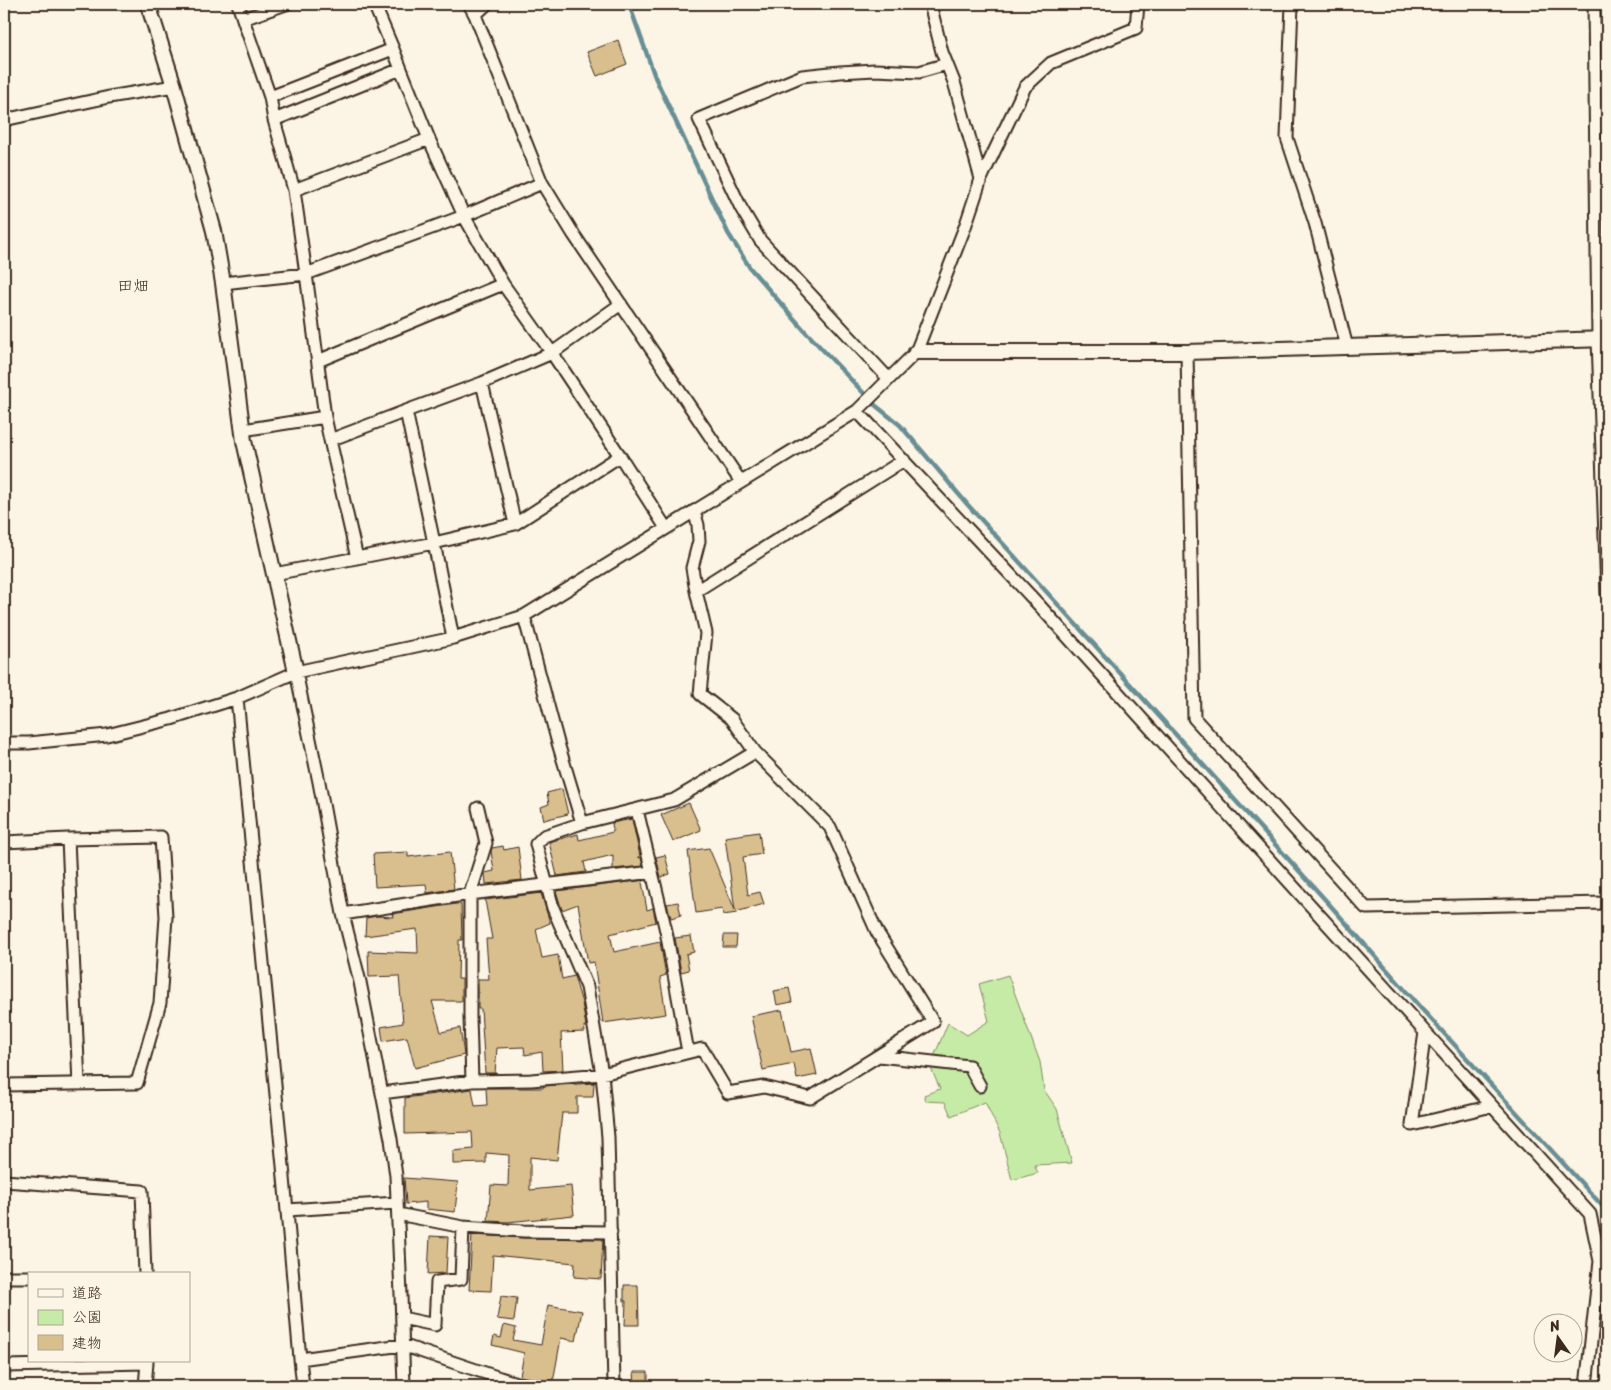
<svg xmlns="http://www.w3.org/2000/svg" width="1611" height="1390" font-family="Sriracha,'Klee One',sans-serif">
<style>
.green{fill:#c5eba6;stroke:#808a62}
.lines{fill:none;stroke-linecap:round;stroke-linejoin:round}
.stream{stroke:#678e95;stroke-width:4.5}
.building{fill:#d9be8e;stroke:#3b2a1e}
.minor-casing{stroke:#3b2a1e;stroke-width:15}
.tertiary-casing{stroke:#3b2a1e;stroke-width:18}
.minor{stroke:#fcf5e5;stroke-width:11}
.tertiary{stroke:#fcf5e5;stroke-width:14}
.labels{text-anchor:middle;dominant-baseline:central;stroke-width:4.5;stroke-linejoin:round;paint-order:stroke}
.neighbourhood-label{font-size:16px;fill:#3b2a1e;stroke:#fcf5e5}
</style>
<rect width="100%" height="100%" fill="#fcf5e5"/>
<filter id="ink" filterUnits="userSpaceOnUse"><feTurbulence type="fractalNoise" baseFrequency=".02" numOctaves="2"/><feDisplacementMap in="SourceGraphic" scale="10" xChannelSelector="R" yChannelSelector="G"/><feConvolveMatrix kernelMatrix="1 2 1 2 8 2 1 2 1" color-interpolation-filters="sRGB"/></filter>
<g filter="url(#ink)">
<!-- green -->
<path class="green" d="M1008,975L1040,1062L1044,1090L1057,1109L1072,1163L1034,1165L1038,1173L1012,1180L1000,1133L985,1102L951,1116L945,1102L926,1101L924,1095L940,1089L930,1066L948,1023L967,1035L989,1021L979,984Z"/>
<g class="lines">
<!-- stream -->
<path class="stream" d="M629,4L655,77L728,233L750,268L804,330L875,405L900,425L967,504L1330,905L1418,1005L1607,1211
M1607,1386V1379"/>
</g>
<!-- building -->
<path class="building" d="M618,40L627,64L597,76L587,52Z
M562,789L568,814L544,820L541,807L549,804L547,793Z
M689,803L701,830L673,842L661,815Z
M632,819L640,856L638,857L641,858L643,866L613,869V855L584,862L586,872L557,876L549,842L578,834L579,840L613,832L612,823Z
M759,832L762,854L743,857L748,895L760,892L764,904L736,912L737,913L723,915L722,909L696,913L688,851L709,848L735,910L725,837Z
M503,846L504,850L518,847L522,880L486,884L485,873L494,871L491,851L492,848Z
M408,852V857L450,852L454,889L427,893L426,884L375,887L373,854Z
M665,855L670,874L661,877L656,857Z
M646,880L642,882L647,910L653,908L656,922L610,934L614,952L660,942L666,975L660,977L666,1014L603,1023L594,962L588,963L578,904L562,910L556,891Z
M541,893L550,923L536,929L542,958L558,955L562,979L574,976L582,1003L586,1026H584L585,1032L561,1033L563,1070L543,1071L542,1052L525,1055L524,1047L497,1048L495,1073H485L481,1009H478V979H489L486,939H492L485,900Z
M678,902L681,915L671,918L667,904Z
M456,904H461L462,940H459L458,979H462V1001H432L441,1032L460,1028L464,1055L415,1068L407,1037L383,1041L381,1027L403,1023L399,976L369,977L368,951L418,953L417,929L365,936L366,918L376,916L393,917L392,914Z
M724,935H737L736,947H723Z
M691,936L694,952L686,954L689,970L681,972L675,938Z
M789,988L792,1002L777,1005L774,991Z
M782,1010L791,1052L811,1048L817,1075L797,1079L794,1064L763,1070L751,1016Z
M594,1083L593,1097H577V1113H562L557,1160L530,1157V1190L571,1186L574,1215L508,1222L488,1221L491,1185L508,1186L509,1155L486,1153V1163L453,1164V1151L473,1149L472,1132L405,1134V1098L472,1089L475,1106L487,1105L486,1088H543V1086Z
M404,1178L458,1182L455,1212L426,1209V1202L406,1204Z
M472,1235L524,1238L603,1239L601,1279L574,1277L575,1263L493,1255L491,1291L469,1290Z
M430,1236L448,1237L446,1273L428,1274Z
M624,1285H638L639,1325H625L626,1301H624Z
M501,1296L517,1298L514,1321L497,1319Z
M548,1305L582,1311L576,1341L561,1338L553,1382L520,1376L524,1353L492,1345L494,1336L501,1338L504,1325L516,1328L513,1340L541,1345Z
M634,1372H648V1386H635Z"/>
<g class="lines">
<!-- minor casing -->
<g class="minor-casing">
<path id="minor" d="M238,4L243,19
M374,4L393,49
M469,4L475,15L542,183L574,235L741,482
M930,4L942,52L954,82L981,179
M1292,4L1287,138L1315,223L1347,347
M1594,4L1598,339L1607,594
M475,15L487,4
M270,97L243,19L286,4
M4,120L109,97L174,86
M274,120L270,97L393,49L401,69
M294,190L274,120L401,69L429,139
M223,283L306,274L464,216L542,183
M1187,352L1194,718L1366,908L1607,903
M318,361L503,284L552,353L620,456
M888,378L760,240L741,208L699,119L802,76L840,72L875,70L919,72L947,64
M482,383L552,353L621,304
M857,411L1038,604L1425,1032
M325,417L306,274L294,190L429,139L464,216L503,284
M243,430L325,417L330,440
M694,511L698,525L699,541L692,568L696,591
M515,524L620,456L666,528
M357,558L330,440L406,411L434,543L515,524L482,383L406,411
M274,574L434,543L453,638
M524,616L558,743L582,823L544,836L536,844L553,908L587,987L602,1074L608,1137L614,1386
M296,672L319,782L343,914L360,982L391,1139L396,1176L401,1295L404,1386
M237,698L283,1166L300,1359L303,1386
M4,743H29L107,735L171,719L237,698L296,672L453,638L524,616L857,411L916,352L965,227L981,179L1025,87L1051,63L1136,28L1138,4
M755,752L732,719L700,694L706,633L696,591L904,460
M4,842L68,839
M652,872L666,931L688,1052
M343,914L470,894L652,872L637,810
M879,1056L969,1066L980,1086
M472,1081L531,1080L602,1074L702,1049L728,1093L764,1087L810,1098L933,1022L877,932L830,827L755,752L674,800L582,823
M4,1085L137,1083L160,1003L166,917L161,837L68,839L79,1084
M382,1093L472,1081L470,1017V894L486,843L478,808
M1492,1106L1412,1125L1425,1032L1590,1214L1600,1261L1586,1386
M4,1181L142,1191L145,1274
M287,1210L397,1203
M398,1214L463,1227L461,1279L437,1282L435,1325L402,1318
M463,1227L524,1231L611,1232
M4,1277H29
M300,1359L402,1345L500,1378L498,1386
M4,1366L147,1363V1361
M500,1378L526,1386
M145,1386L147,1363"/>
</g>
<!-- tertiary casing -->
<g class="tertiary-casing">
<path id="tertiary" d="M148,4L174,86L214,231L223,283L244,441L296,672
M916,352H1187L1607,339"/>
</g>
<!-- minor -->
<use href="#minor" class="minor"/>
<!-- tertiary -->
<use href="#tertiary" class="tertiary"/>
</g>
</g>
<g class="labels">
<!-- neighbourhood labels -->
<g class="neighbourhood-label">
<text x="133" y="285">田畑</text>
</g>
</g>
<!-- margin -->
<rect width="1611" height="1390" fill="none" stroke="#fcf5e5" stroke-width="20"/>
<rect x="10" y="10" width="1591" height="1370" fill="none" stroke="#3b2a1e" stroke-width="2" filter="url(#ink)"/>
<!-- legend -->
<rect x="28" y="1272" width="162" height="90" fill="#fcf5e5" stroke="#afa495"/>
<rect x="38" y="1289" width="25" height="8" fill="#fcf5e5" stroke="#afa495"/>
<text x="72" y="1298" font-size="15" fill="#3b2a1e">道路</text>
<rect x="38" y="1310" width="25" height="15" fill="#c5eba6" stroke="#afa495"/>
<text x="72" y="1322" font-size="15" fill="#3b2a1e">公園</text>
<rect x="38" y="1335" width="25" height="15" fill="#d9be8e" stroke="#afa495"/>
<text x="72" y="1348" font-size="15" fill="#3b2a1e">建物</text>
<!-- north arrow -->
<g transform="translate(1558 1338) rotate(346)"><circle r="24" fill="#fcf5e5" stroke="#afa495"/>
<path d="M0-4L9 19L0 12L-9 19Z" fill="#3b2a1e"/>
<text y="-8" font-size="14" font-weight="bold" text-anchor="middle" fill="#3b2a1e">N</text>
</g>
</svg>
